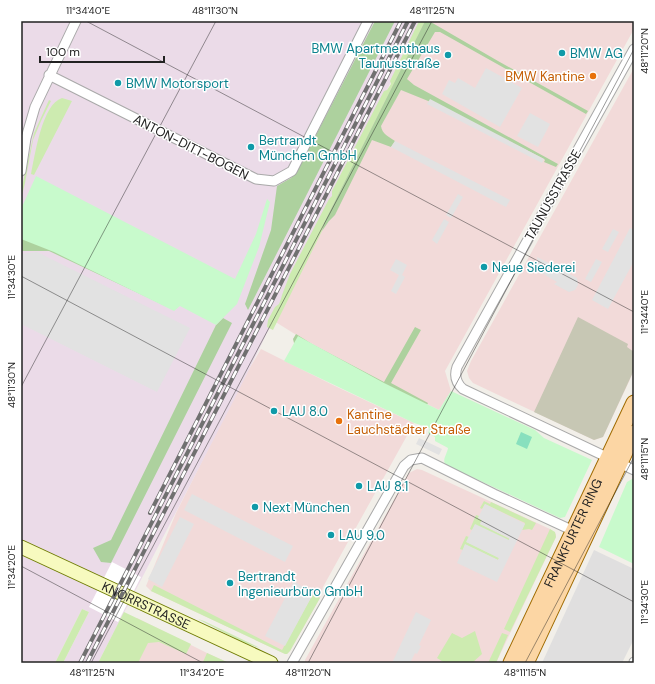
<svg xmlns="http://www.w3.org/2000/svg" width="655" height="684" font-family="'DM Sans',sans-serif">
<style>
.residential{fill:#e0dfdf}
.commercial{fill:#f2dad9}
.industrial{fill:#ebdbe8}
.construction{fill:#c7c7b4}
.grass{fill:#cdebb0}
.forest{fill:#add19e}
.park{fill:#c8facc}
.pitch{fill:#88e0be}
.parking{fill:#e2e2e2}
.pier{fill:#fff}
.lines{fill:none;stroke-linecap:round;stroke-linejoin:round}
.street-casing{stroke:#a9a9a9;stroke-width:11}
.secondary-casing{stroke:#707d05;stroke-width:15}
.primary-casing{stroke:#a06b00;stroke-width:17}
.street{stroke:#fff;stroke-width:9}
.secondary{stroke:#f7fabf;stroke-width:13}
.primary{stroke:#fcd6a4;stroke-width:15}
.rail-casing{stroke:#707070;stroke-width:4}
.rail{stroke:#fff;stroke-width:2.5;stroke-dasharray:8;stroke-linecap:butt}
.ticks{fill:none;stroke:#222;stroke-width:1;stroke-opacity:0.45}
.culture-dot{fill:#0f9aa8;stroke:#fff;stroke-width:1.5}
.food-dot{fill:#e8710a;stroke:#fff;stroke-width:1.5}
.labels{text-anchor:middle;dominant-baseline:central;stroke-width:3;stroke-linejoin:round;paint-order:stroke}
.culture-label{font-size:13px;fill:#0d838f;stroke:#fff;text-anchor:start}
.food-label{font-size:13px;fill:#c56008;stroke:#fff;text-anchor:end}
.street-label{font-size:13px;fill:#222;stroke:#fff}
.neatline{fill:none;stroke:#222;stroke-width:1.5}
.ticks-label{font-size:10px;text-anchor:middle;fill:#222}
</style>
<rect width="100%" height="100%" fill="#f2efe9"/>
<!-- residential -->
<path class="residential" d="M594,550L634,569V639L622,663H542Z"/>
<!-- commercial -->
<path class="commercial" d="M424,21H634V29L445,371L451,391L439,410L384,383L298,336L274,321Z
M634,68V371L603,437L594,440L473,383L469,378L467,371L471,361Z
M261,349L335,386L414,423L323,587L320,598L290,651L287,654L283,653L151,591L146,586L176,513L245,376Z
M417,469L422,470L550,529L556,534V537L496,663H305V660L409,473Z
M137,618L207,653L229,663H114Z"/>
<!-- industrial -->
<path class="industrial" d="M21,21H421L234,400L98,663H63L89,612L82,609L55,663H21Z"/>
<!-- construction -->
<path class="construction" d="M578,317L628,344L627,347L634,352V370L603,437L594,440L534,412Z"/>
<!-- grass -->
<path class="grass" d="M419,21H425L324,223L322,231L273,330L267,327L268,320L275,307L279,304L281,299L282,295L290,274L329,199L332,196V191L384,91L387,90L391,84L390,81Z
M62,98L72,101L34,175L31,174C35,155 42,104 62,98Z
M49,100L51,101L41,121L33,140L25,183L21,199V191L34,133Z
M484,501L490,504L491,502L536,523L532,530L529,529L522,530L525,523L485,504L482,509L480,508Z
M476,515L479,516L478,518L482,520L480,524L510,539L509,541L475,525L472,530L470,529Z
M550,529L555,532L556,537L510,632L504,629Z
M466,536L469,537L467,542L499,558L498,560L466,545L463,550L460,549Z
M154,585L282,650L313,594L320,598L290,651L287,654H285L151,591Z
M82,609L89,612L63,663H55Z
M124,612L191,644L186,654L159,642L148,643L138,663H98Z
M198,619L204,621L260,648L244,643Z
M475,631L482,654L472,663H445L437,658L452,633L462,638Z
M502,633L508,635L496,663H488Z
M207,653L229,663H205L203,662Z"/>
<!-- forest -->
<path class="forest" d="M375,21H395L248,310L245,304L271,230L277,186L291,178L299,168Z
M425,21H429L498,61L588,111L586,114L440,32H435L407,79L414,85L558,164L556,167L544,162L545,160L544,159L438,105L401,90L381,126C382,134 389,137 395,141L391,147L372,140L335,215L329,221L322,231L324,223Z
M21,227L174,310L49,251H21Z
M223,318L232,323L111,563L101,562L93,548L111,540L216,325Z
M415,327L421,330L391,383L428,403L425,409L294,343L293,339L296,334L312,344L384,382Z"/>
<!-- park -->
<path class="park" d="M36,176L235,279L256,234L267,199L270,202L259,247L237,304L216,325L180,306L174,311L54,252L21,239V209Z
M298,336L384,383L439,410L451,391L535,430L544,438L592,460L565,517L560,518L448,466C440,462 447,455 448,448L435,441V437L428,433L430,428L414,423L284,361Z
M634,478V564L599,547L627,482Z"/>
<!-- pitch -->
<path class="pitch" d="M521,432L532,437L527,449L516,444Z"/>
<!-- parking -->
<path class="parking" d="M486,68L522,88L500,127L442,94L449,80L455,83L458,78L475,88Z
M430,99L544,159L542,163L427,104Z
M530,113L550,124L538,147L517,136Z
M395,141L510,200L506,207L391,147Z
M458,194L463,197L451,218L446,215Z
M444,219L449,222L437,244L432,240Z
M630,228L634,230V261L608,309L592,300Z
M613,229L619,232L608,252L602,249Z
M37,252L190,328L157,392L21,324V254Z
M537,257L577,278L578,285L575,290L569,292L554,284L557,282L535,269L538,264Z
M396,259L407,265L402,275L405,277L396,294L391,291L399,275L390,270Z
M596,259L602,262L591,282L585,279Z
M419,438L442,449L439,455L416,444Z
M192,494L293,546L285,562L184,510Z
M485,504L525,524L497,582L457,563L465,544L498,560L499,558L466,542L475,524L509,540V538L480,524L482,520L478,518Z
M180,517L194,524L162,587L148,579Z
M294,581L313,594L285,646L265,636Z
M416,612L431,620L419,645L421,646L417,654L415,653L410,663H392Z"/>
<!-- pier -->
<path class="pier" d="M112,562L141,577L118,622L89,607Z"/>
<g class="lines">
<!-- street casing -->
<g class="street-casing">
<path id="street" d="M634,49L457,367C454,376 456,383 463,389L634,470
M49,75L256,179L274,181L292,171L368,21
M21,171L26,138L35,107L76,21
M292,663L404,466L411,460L422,458L494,494L578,533
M634,663V662"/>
</g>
<!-- secondary casing -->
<g class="secondary-casing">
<g id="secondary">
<path id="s1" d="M21,547L271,663"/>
</g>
</g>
<!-- primary casing -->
<g class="primary-casing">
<g id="primary">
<path id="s2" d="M511,663L634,403"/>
<path d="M526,663L634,433"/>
</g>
</g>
<!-- street -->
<use href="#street" class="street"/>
<!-- secondary -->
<use href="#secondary" class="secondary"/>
<!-- primary -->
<use href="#primary" class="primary"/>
<!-- rail casing -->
<g class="rail-casing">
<path id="rail" d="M150,513L401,21
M80,663L408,21
M87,663L415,21"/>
</g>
<!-- rail -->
<use href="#rail" class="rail"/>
</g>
<!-- ticks -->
<path class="ticks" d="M86,21L634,312M631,21L634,22M21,276L634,602M21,387L216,21M21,566L203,663M91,663L432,21M308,663L634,49M525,663L634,457"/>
<!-- markers -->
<g class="culture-dot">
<circle cx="562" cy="53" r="4"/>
<circle cx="448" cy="55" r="4"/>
<circle cx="118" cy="83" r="4"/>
<circle cx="251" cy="147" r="4"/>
<circle cx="484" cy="267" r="4"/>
<circle cx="274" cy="411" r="4"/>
<circle cx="359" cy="486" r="4"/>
<circle cx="255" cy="507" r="4"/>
<circle cx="331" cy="535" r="4"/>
<circle cx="230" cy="583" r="4"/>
</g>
<g class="food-dot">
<circle cx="593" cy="76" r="4"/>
<circle cx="339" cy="421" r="4"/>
</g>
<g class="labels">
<!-- culture labels -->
<g class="culture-label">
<text x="440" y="48" text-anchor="end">BMW Apartmenthaus<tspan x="440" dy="15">Taunusstraße</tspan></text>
<text x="570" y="53">BMW AG</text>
<text x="126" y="83">BMW Motorsport</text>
<text x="259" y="140">Bertrandt<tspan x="259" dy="15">München GmbH</tspan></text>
<text x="492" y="267">Neue Siederei</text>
<text x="282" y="411">LAU 8.0</text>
<text x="367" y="486">LAU 8.1</text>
<text x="263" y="507">Next München</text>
<text x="339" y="535">LAU 9.0</text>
<text x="238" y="576">Bertrandt<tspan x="238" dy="15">Ingenieurbüro GmbH</tspan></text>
</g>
<!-- food labels -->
<g class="food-label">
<text x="585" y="76">BMW Kantine</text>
<text x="347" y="414" text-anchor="start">Kantine<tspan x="347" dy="15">Lauchstädter Straße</tspan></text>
</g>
<!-- street labels -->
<g class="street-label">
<text transform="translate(191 147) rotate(27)">ANTON-DITT-BOGEN</text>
<text transform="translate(553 195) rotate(-61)">TAUNUSSTRASSE</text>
<text stroke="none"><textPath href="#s2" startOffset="144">FRANKFURTER RING</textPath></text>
<text stroke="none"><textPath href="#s1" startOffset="138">KNORRSTRASSE</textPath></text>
</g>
</g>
<!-- border -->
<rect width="655" height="684" fill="none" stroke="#ffffff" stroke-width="44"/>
<!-- scale -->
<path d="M40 56v6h124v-6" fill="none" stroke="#222222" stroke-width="2"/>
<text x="46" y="56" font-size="12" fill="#222222" stroke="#ffffff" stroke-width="3" paint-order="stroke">100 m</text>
<rect x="22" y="22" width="611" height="640" class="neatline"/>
<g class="ticks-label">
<text x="88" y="14">11°34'40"E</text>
<text x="215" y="14">48°11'30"N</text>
<text x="432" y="14">48°11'25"N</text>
<text transform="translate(644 51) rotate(-90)" y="4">48°11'20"N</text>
<text transform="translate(11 277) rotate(-90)" y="4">11°34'30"E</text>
<text transform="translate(644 312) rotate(-90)" y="4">11°34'40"E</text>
<text transform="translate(11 385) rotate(-90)" y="4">48°11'30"N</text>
<text transform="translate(644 459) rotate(-90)" y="4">48°11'15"N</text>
<text transform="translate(11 567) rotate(-90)" y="4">11°34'20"E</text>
<text transform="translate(644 602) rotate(-90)" y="4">11°34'30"E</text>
<text x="92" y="676">48°11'25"N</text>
<text x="202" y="676">11°34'20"E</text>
<text x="308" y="676">48°11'20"N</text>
<text x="525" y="676">48°11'15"N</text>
</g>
</svg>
